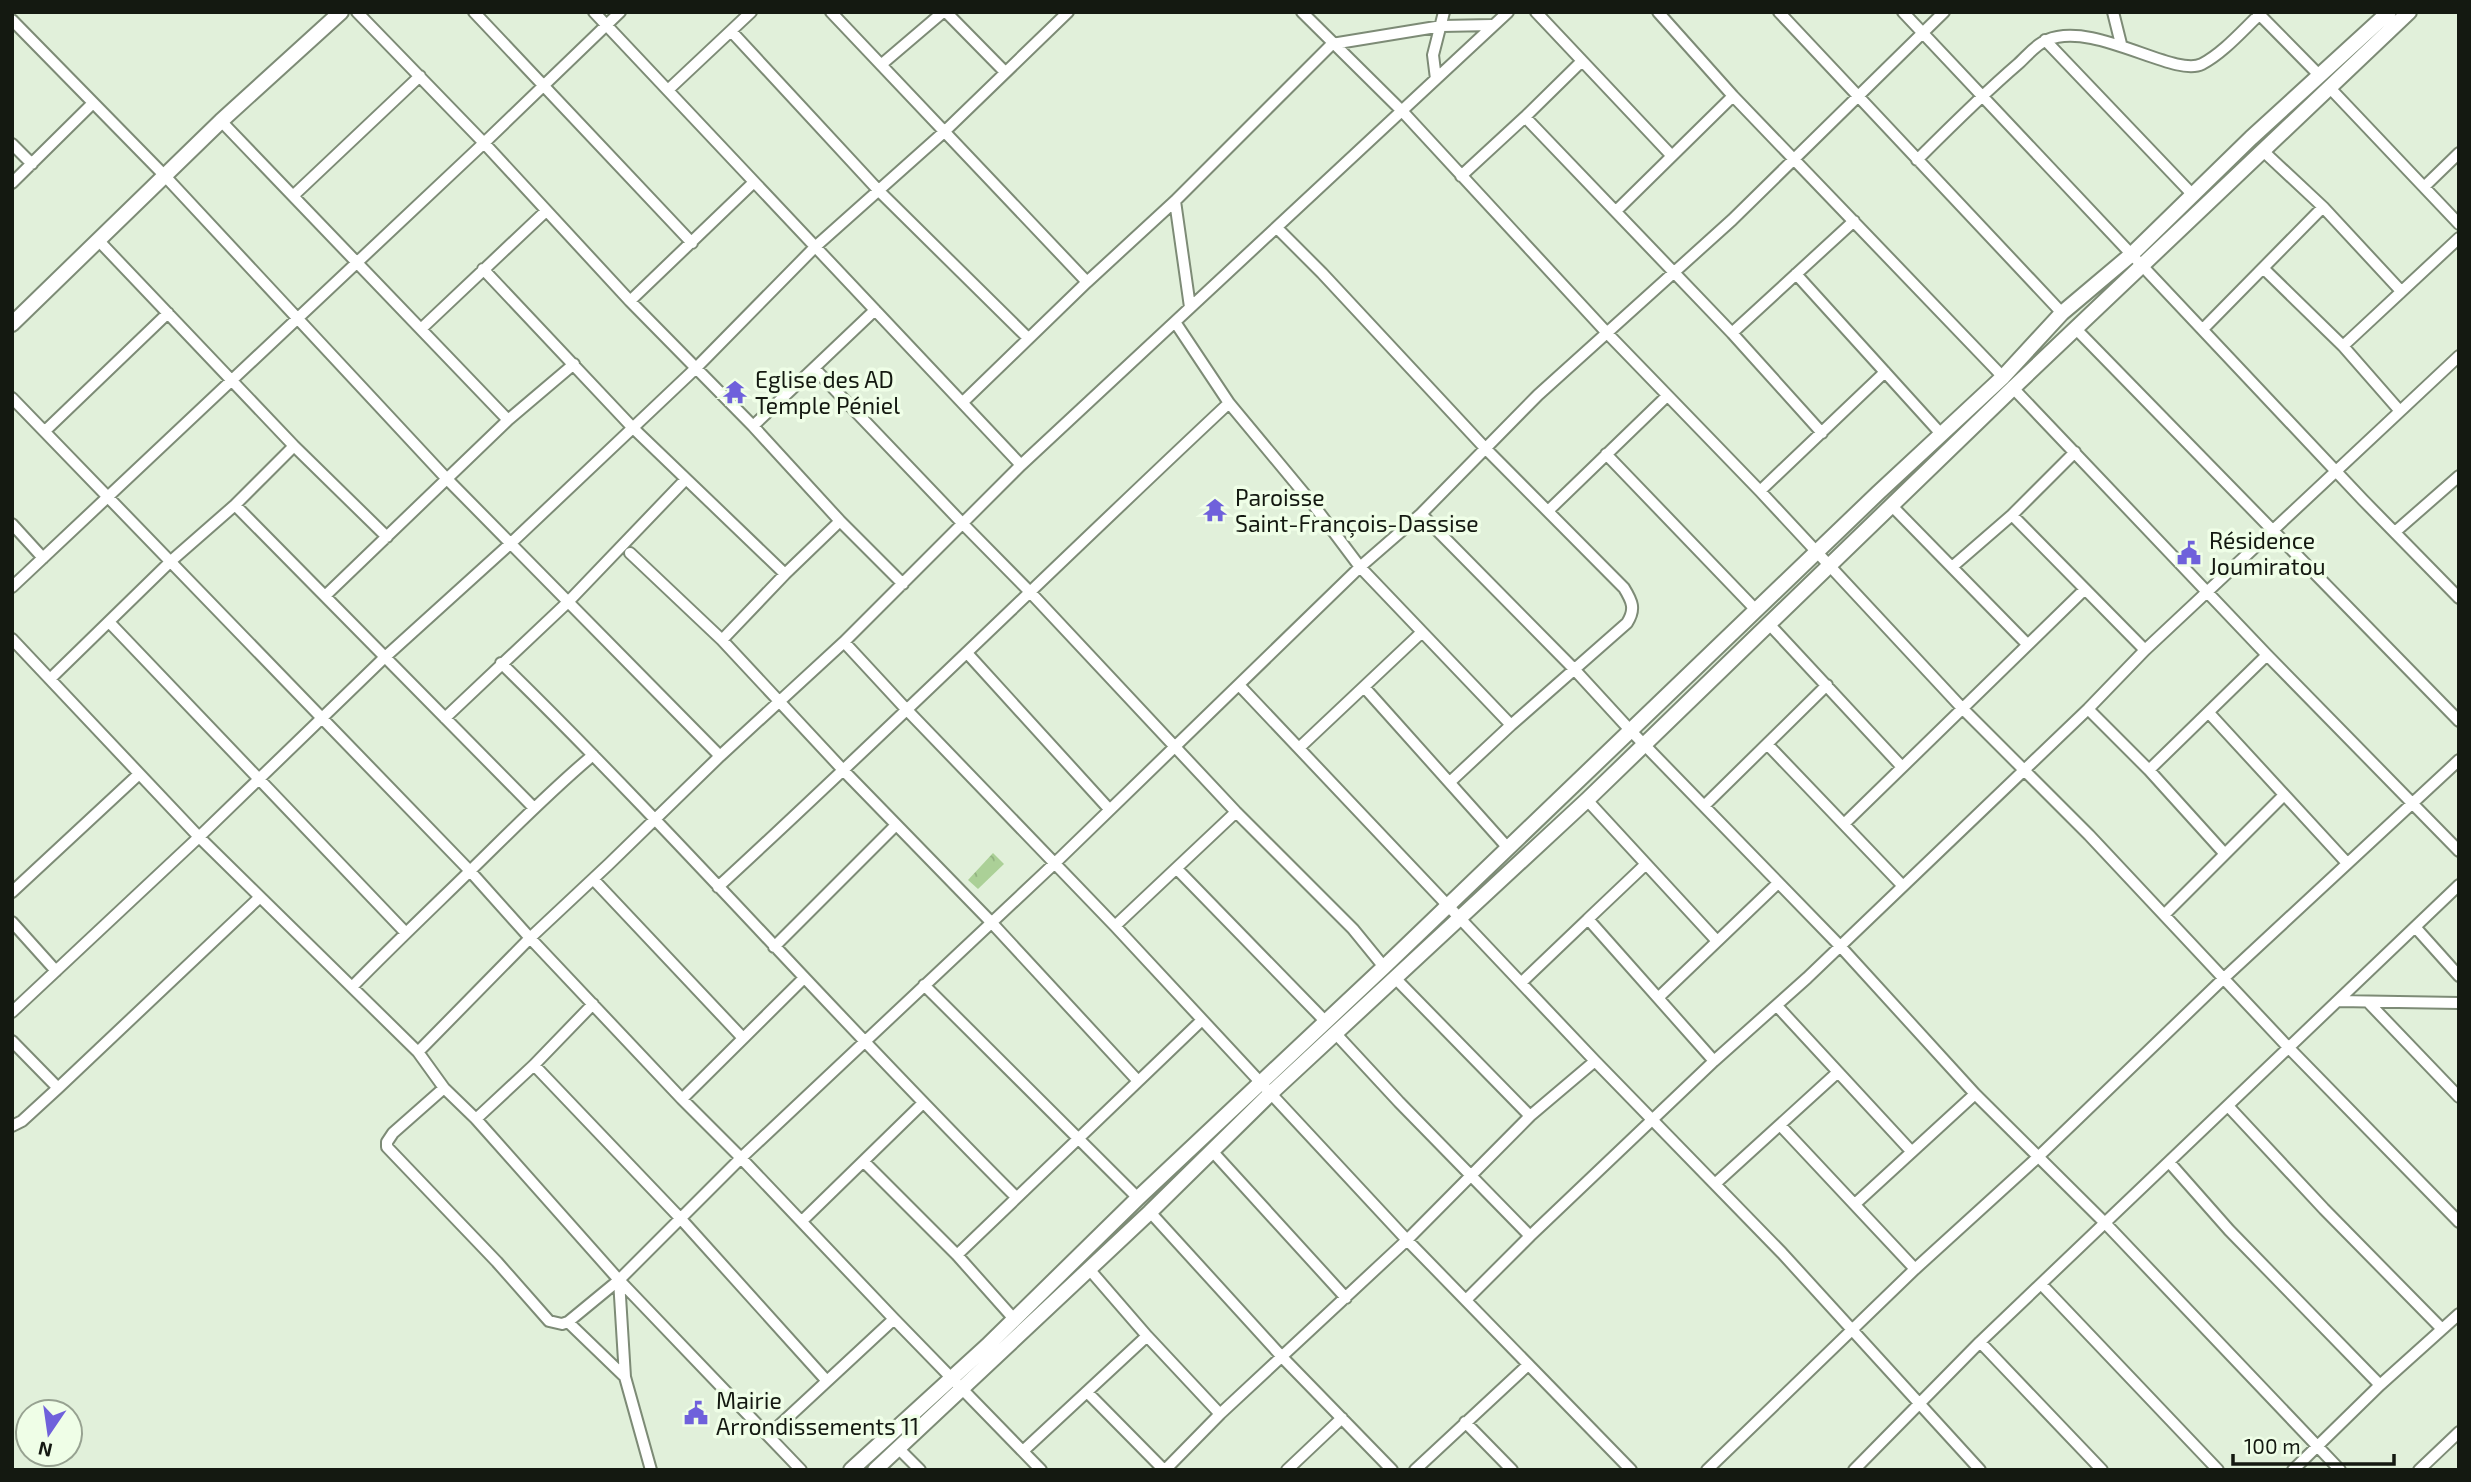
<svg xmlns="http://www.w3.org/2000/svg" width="2471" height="1482" font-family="'Exo 2',sans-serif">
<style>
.park{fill:url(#park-crowns)}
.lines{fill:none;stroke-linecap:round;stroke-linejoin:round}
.street-casing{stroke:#7d8b76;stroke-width:14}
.secondary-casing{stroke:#7d8b76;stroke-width:18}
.street{stroke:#fff;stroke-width:10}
.secondary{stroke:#fff;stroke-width:14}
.labels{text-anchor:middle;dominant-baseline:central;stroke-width:7;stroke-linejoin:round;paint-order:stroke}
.poi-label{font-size:23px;fill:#141911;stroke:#effee7;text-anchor:start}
</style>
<defs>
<pattern id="park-crowns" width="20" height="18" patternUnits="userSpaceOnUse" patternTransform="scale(1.75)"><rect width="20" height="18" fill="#abd097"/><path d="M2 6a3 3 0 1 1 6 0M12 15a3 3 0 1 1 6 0" fill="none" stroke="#92b281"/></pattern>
</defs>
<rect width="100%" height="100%" fill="#e1f0da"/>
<!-- park -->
<path class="park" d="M993,853L1004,864L978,889L968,880Z"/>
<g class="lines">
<!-- street casing -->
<g class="street-casing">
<path id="street" d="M357,12L484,143L630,301L753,426L840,521L903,584
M474,12L692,243
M594,12L1021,465
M831,12L1087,282
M946,12L1005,72
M1302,12L1403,112L1608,334L1760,491L1962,708L2089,835L2287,1046L2459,1222
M1536,12L1671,155
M1658,12L1733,96L2003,377
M1779,12L2062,313
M1903,12L2363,500L2459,598
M2113,12L2121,44
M2257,12L2320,76
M12,20L164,175L447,479L720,756
M731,31L880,192L1028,338
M2045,40L2192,194
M882,64L943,12
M1436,79L1433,55L1444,12
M2329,87L2459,224
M668,90L751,12
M1525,117L1732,333L1822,433
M221,121L508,420
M12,144L32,164
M2262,150L2323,207L2401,291
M1917,160C1950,127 1983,94 2018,64C2026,57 2036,44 2047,40C2094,20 2174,78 2202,64C2223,53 2242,31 2259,15
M1461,176L1525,117L1581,62
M12,183L93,103
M2425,186L2459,153
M294,195L420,76
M1175,201L1190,307
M1616,211L1733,96
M1277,228L1322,273L1485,448L1624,588C1632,601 1636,609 1627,623L1511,725L1451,781
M99,241L294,446L387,537
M2263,268L2343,346L2399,410
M483,269L632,427L785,574
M1796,274L1942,435
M630,301L754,182
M421,329L546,211
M2076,329L2459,721
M2203,329L2323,207
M1732,333L1854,221
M2343,346L2459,238
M815,369L963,524L1030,592L1236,812L1353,929L1384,967
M2013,388L2267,655L2459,851
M12,398L470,871L530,938L682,1099L741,1158L894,1319L1041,1470
M963,402L1087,282L1175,201L1332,44L1442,26L1492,25
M1229,403L1312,503L1360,567L1511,725
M753,426L875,310
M45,431L168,313
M1606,454L1757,611
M1760,491L1885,372
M235,505L534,808
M1892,506L2027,644
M1549,510L1667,396
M1421,514L1574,669L1630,730L1840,946L1975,1094L2106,1224L2340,1470
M2012,515L2145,650
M12,524L43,558
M2395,532L2459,476
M630,553L722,640L844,771L991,922L1138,1081
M1952,567L2012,515L2075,452
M12,587L484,143L620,12
M325,596L508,420L574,364
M110,623L405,932
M1770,625L1901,766
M12,639L199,837L418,1052L444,1088L476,1119L619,1280L801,1470
M722,640L785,574L840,521
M844,642L906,709L1115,926L1407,1240L1631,1470
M967,653L1109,809
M501,663C678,836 841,1023 1016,1197
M50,679L171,561L235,505L294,446
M1239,685L1595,1061L1782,1253L1980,1470
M1364,687L1508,848
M2088,709L2149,770L2224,853
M2209,713L2347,863
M445,718L568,602L685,480
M1768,745L1903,886
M1299,748L1421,633
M2149,770L2267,655
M1587,800L1646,864
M1705,805L1827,685
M1845,823L2084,590
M1177,869L1326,1022
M593,879L743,1038
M718,887C891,728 1058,563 1229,403L1175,322
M12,892L138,775
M2165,914L2283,796
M1588,919L1646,864L1717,941
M12,922L56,971
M1115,926L1236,812
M2416,928L2459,976
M774,947L896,825
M1396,979L1530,1116
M1522,982L1588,919L1714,1061
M924,985L1138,1198
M352,987C391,947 431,909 471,870C511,831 550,791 593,755
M1659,997L1778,883
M2338,1001L2459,1003
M2368,1002L2459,1097
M1777,1006L1911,1151
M12,1012L199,837L384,658L510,544L695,369L815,247L944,132L1068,12
M1336,1034L1399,1102L1530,1236
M12,1041L58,1088
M418,1052L530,938L609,864L720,756L844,642L1021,465L1508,12
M534,1065L681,1219L826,1380
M444,1088L393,1133L387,1142V1147L497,1262L549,1321L562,1324L568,1322L619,1280L741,1158L1055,863L1360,567L1421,514L1538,395L1732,220L1944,12
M682,1099L804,978
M2228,1106L2324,1209L2442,1329
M476,1119L534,1065L593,1004
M1780,1125L1915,1269
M12,1126L22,1121L58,1088L259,898
M1213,1152L1346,1298
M864,1162L957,1255L1014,1319
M2169,1162L2229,1230L2380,1385
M1716,1183L1838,1072
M1855,1204L1975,1094
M1150,1212L1283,1358L1392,1470
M802,1221L923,1103
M957,1255L1201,1021
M1089,1269L1147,1336L1220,1414
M619,1280L625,1377L651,1470
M2042,1285L2218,1470
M1466,1300L1530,1236L1714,1061L1807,978L2088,709L2145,650L2459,356
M568,1322L625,1377
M1980,1342L2102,1470
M1087,1392L1164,1470
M1465,1422L1512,1470
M769,1435L894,1319
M899,1449L920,1470
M1023,1451L1147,1336
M1165,1470L1220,1414L1407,1240L1530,1116L1595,1061
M1287,1470L1342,1418
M1415,1470L1528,1365
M1707,1470L1915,1269L2037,1158L2224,978L2459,760
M1854,1470L1980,1342L2459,885
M2293,1470L2380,1385L2459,1314
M2419,1470L2459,1432"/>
</g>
<!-- secondary casing -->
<g class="secondary-casing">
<path id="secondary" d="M12,324L221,121L341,12
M851,1470L987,1346L1138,1198L1384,967L1878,493L2003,377L2062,313L2132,254L2251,138L2389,12
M875,1470L1150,1212L1271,1093L1587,800L2013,388L2409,12"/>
</g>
<!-- street -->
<use href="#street" class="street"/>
<!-- secondary -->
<use href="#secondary" class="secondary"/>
</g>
<!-- icons -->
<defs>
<g id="temple-bare" transform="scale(1.89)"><path d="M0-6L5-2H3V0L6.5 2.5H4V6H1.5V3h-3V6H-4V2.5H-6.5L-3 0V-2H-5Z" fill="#6f61db" stroke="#effee7" stroke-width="2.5" paint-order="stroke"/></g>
<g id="civic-bare" transform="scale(1.89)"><path d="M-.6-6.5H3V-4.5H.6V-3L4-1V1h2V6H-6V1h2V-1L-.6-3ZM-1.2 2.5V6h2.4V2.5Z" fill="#6f61db" stroke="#effee7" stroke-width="2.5" paint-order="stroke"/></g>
</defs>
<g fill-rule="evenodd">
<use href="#temple-bare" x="735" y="392"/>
<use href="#temple-bare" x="1215" y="510"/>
<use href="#civic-bare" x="2189" y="553"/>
<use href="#civic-bare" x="696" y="1413"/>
</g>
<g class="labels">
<!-- poi labels -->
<g class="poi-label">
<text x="755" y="379">Eglise des AD<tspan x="755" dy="26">Temple Péniel</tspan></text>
<text x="1235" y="497">Paroisse<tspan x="1235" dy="26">Saint-François-Dassise</tspan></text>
<text x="2209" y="540">Résidence<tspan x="2209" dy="26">Joumiratou</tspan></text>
<text x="716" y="1400">Mairie<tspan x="716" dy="26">Arrondissements 11</tspan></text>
</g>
</g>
<!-- border -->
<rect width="2471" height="1482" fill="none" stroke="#141911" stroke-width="28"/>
<!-- north arrow -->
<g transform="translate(49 1433) rotate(193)"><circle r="33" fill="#effee7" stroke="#97a291" stroke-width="2"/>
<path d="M0-5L12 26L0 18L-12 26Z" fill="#6f61db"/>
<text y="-10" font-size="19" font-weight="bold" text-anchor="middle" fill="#141911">N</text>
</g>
<!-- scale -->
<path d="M2233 1454v10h161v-10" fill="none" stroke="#141911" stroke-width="3.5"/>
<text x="2244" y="1454" font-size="21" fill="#141911" stroke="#effee7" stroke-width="5" paint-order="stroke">100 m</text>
</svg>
